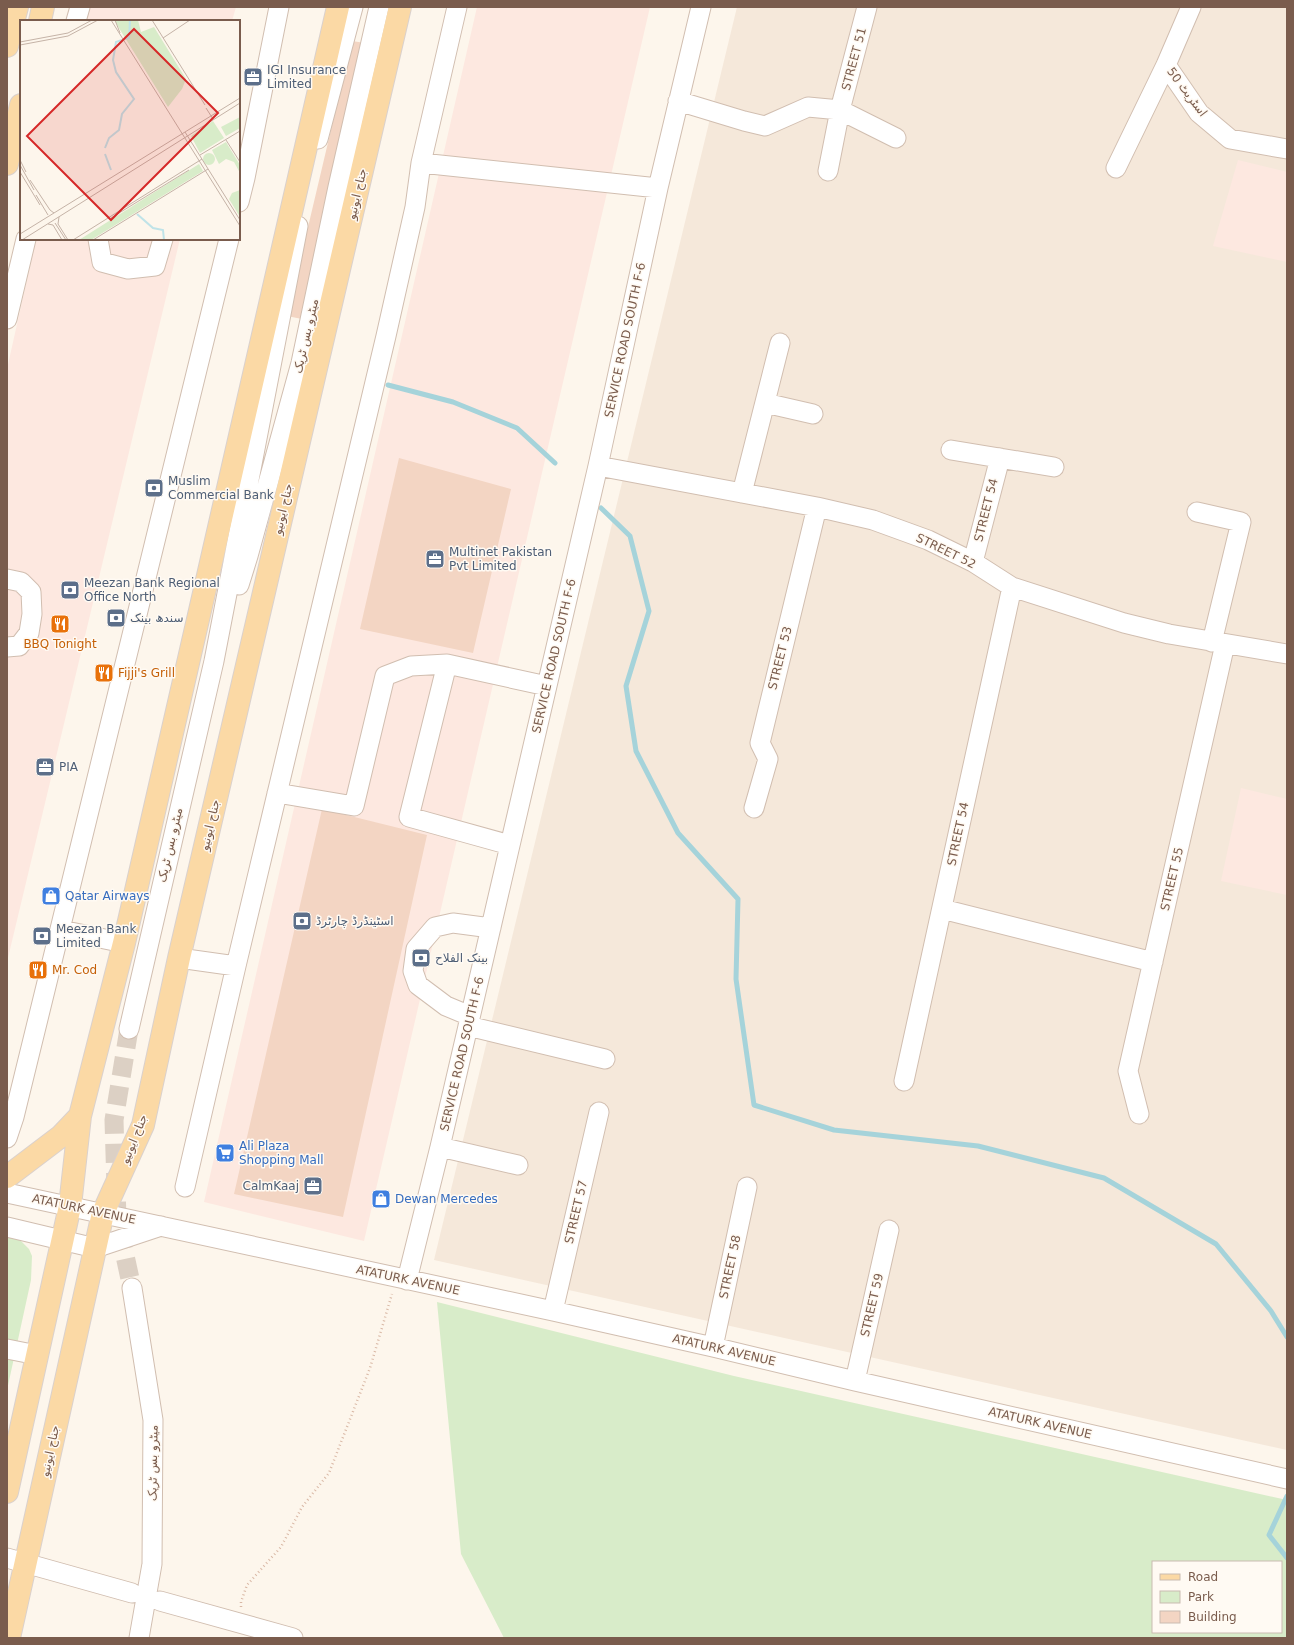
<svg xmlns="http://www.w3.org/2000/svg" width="1294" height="1645" font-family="'DejaVu Sans',Cairo,sans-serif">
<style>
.residential{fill:#f5e8da}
.commercial{fill:#fde8e0}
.green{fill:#d8ecc9;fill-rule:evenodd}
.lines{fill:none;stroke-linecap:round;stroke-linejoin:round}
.stream{stroke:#a5d3da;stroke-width:5}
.building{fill:#f3d5c3}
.minor-tunnel{stroke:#dcd0c4;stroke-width:19;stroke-dasharray:19 10;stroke-linecap:butt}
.minor-casing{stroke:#d1beb0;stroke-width:21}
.major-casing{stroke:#dad1cd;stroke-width:24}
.path{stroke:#d9b8a5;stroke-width:2.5;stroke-dasharray:1 3;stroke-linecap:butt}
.minor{stroke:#fff;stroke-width:19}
.major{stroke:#fbd9a5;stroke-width:22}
.labels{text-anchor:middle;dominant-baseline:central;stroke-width:3;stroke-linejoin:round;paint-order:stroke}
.street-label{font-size:12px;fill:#7a5c4d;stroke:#fffaf3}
.service-label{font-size:12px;fill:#4e5e75;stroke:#fffaf3;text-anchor:start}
.food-label{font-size:12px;fill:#c56008;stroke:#fffaf3;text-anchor:start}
.shop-label{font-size:12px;fill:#366cbe;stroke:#fffaf3;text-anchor:start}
.inset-river{fill:none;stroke:#bfe3e8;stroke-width:2}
.inset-road{fill:none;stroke:#c5b3a7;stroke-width:1}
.view{fill:#d62828;fill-opacity:0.15;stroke:#d62828;stroke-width:2}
.inset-edge{fill:none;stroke:#7a5c4d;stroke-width:2}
</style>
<rect width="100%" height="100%" fill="#fdf6ec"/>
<!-- residential -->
<path class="residential" d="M737,7H1287V1450L434,1260Z"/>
<!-- commercial -->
<path class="commercial" d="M89,7H236L232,21H85Z
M477,7H650L364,1241L204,1202Z
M1238,160L1287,172V262L1213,246Z
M36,239H180L7,962V369Z
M1241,788L1287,799V895L1221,881Z"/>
<!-- green -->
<path class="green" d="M7,1234L16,1236L29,1249L32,1256L31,1280L7,1390Z
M437,1302L734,1376L1287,1500V1638H504L461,1554ZM1153,1562H1281V1632H1153Z"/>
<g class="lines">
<!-- stream -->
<path class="stream" d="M388,385L453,402L517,428L555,463
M601,508L630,536L649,611L626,686L636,751L678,833L738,899L736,979L754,1105L834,1130L978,1146L1104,1178L1216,1244L1271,1311L1287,1337
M1287,1496L1269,1535L1287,1558"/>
</g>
<!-- building -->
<path class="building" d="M352,41L365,43L302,319L287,316Z
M399,458L511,489L473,653L360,629Z
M322,809L427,835L343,1217L234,1194Z"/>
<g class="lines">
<!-- minor-tunnel -->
<path class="minor-tunnel" d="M129,1029L114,1120L117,1219L132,1288"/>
<!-- minor casing -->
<g class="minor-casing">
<path id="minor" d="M76,21L80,7
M1166,65L1199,113L1230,139L1287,149
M678,101L744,121L765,126L808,107L840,110L896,138
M318,139L353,7
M421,163L658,188
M1116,168L1166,65L1191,7
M828,171L840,110L867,7
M239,202L245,178L279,7
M98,239L102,262L128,269L155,266L163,239
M7,319L26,239
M765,403L813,414
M951,450L1054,467
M598,466L817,507L873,520L928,540L973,562L1012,587L1124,623L1169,634L1287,654
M742,493L780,343
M1197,512L1241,522L1212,642
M973,562L1000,458
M7,579L21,582L31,592L32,614L29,633L19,646L7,647
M239,585L248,556L301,363L338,187L379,7
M447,664L409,817L510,845
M277,793L354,806L385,676L411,666L447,664L547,686
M754,808L768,759L760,743L817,507
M942,909L1153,962
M61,930L124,943
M179,958L236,966
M470,1016L446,1006L418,985L413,971L416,949L435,927L453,923L491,928
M468,1026L605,1059
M129,1029L214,661L298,226
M904,1081L1012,587
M1139,1114L1128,1071L1225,644
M7,1138L14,1117L229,239
M440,1147L518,1165
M185,1187L236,966L386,336L415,207L421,163L457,7
M7,1193L553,1311L713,1347L855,1381L1287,1479
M7,1227L95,1248L161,1226
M407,1280L440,1147L598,466L658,188L701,7
M132,1288L153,1420L152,1564L139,1638
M553,1311L599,1112
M713,1347L747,1187
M7,1349L37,1355
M855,1381L889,1230
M7,1558L132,1593
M160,1601L293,1638"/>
</g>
<!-- major casing -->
<g class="major-casing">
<path id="major" d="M40,21L43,7
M7,46L17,7
M7,164L21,105
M7,1177L61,1136L80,1116
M7,1492L70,1206L80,1116L124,943L338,7
M9,1638L103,1213L143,1125L179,958L400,7"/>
</g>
<!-- path -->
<path class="path" d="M241,1607V1602L247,1585L281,1547L302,1507L329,1473L370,1368L392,1294"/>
<!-- minor -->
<use href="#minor" class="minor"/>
<!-- major -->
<use href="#major" class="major"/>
</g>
<!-- icons -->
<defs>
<g id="office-square" transform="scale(1)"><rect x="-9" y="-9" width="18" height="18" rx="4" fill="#5c6f8a" stroke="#fffaf3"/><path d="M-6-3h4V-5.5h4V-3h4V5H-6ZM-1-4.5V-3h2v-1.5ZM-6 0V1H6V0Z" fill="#fff"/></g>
<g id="bank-square" transform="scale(1)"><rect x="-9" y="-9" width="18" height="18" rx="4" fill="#5c6f8a" stroke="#fffaf3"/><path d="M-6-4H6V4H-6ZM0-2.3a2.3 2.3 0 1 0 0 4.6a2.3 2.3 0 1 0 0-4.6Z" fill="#fff"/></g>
<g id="restaurant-square" transform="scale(1)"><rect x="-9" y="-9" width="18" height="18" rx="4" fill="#e8710a" stroke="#fffaf3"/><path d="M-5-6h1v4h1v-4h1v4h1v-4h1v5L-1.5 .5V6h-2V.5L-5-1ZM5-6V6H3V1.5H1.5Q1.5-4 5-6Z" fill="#fff"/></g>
<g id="shop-square" transform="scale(1)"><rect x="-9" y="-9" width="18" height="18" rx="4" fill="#3f7fe0" stroke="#fffaf3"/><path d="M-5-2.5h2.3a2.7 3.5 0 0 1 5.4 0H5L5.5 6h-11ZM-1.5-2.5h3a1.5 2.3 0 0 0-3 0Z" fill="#fff"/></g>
<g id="supermarket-square" transform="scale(1)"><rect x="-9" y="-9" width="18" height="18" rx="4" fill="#3f7fe0" stroke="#fffaf3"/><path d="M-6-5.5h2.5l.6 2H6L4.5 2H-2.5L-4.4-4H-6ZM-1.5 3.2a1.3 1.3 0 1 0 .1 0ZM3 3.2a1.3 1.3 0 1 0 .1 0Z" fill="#fff"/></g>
</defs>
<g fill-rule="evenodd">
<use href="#office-square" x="253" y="77"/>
<use href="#bank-square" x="154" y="488"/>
<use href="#office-square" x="435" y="559"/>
<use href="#bank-square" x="70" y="590"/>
<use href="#bank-square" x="116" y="618"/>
<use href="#restaurant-square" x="60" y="624"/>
<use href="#restaurant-square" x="104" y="673"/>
<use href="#office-square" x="45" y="767"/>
<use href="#shop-square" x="51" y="896"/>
<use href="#bank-square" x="302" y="921"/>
<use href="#bank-square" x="42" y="936"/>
<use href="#bank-square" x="421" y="958"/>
<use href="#restaurant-square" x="38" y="970"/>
<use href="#supermarket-square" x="225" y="1153"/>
<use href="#office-square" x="313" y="1186"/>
<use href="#shop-square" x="381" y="1199"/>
</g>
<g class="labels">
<!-- street labels -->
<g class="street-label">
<text transform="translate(854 59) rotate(-75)">STREET 51</text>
<text transform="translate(1187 92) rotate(53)">اسٹریٹ 50</text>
<text transform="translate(357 194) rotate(-77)">جناح ایونیو</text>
<text transform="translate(306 336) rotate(-77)">میٹرو بس ٹریک</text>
<text transform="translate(625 340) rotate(-78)">SERVICE ROAD SOUTH F-6</text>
<text transform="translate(283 509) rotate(-77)">جناح ایونیو</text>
<text transform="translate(986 510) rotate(-76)">STREET 54</text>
<text transform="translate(946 551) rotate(26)">STREET 52</text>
<text transform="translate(554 656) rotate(-77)">SERVICE ROAD SOUTH F-6</text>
<text transform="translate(780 658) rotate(-76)">STREET 53</text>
<text transform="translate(210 825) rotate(-77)">جناح ایونیو</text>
<text transform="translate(958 834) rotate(-78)">STREET 54</text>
<text transform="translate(170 845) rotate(-77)">میٹرو بس ٹریک</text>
<text transform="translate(1172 879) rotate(-77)">STREET 55</text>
<text transform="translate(462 1054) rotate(-77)">SERVICE ROAD SOUTH F-6</text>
<text transform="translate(134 1139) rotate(-68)">جناح ایونیو</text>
<text transform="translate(84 1209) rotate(12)">ATATURK AVENUE</text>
<text transform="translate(576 1212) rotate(-77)">STREET 57</text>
<text transform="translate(730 1267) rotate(-78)">STREET 58</text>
<text transform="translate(408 1280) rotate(12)">ATATURK AVENUE</text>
<text transform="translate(872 1305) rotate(-77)">STREET 59</text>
<text transform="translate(724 1350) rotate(13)">ATATURK AVENUE</text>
<text transform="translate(1040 1423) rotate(13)">ATATURK AVENUE</text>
<text transform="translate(50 1451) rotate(-78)">جناح ایونیو</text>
<text transform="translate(153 1463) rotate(-89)">میٹرو بس ٹریک</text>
</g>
<!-- service labels -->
<g class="service-label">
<text x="267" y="70">IGI Insurance<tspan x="267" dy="14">Limited</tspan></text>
<text x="168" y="481">Muslim<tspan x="168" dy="14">Commercial Bank</tspan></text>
<text x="449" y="552">Multinet Pakistan<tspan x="449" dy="14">Pvt Limited</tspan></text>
<text x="84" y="583">Meezan Bank Regional<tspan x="84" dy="14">Office North</tspan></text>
<text x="130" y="618">سندھ بینک</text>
<text x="59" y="767">PIA</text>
<text x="316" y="921">اسٹینڈرڈ چارٹرڈ</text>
<text x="56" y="929">Meezan Bank<tspan x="56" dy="14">Limited</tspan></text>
<text x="435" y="958">بینک الفلاح</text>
<text x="299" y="1186" text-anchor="end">CalmKaaj</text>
</g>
<!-- food labels -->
<g class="food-label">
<text x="60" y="644" text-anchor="middle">BBQ Tonight</text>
<text x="118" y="673">Fijji's Grill</text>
<text x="52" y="970">Mr. Cod</text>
</g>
<!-- shop labels -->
<g class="shop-label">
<text x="65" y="896">Qatar Airways</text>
<text x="239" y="1146">Ali Plaza<tspan x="239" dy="14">Shopping Mall</tspan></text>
<text x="395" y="1199">Dewan Mercedes</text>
</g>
</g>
<!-- overview -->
<g transform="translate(20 20)">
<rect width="220" height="220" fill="#fdf6ec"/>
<path d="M94,0H118L121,12L134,7L166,59L162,69L148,87ZM220,97V108L206,116L201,107ZM193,101L204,118L180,133L171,116ZM206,122L220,145V153L214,142L206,139L199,144L192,130ZM183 139a6 6 0 1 1 12 0a6 6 0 1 1-12 0ZM179,144L183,151L71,220H59ZM220,170V197L209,179L212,173Z" fill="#d8ecc9"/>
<path class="inset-river" d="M105,19L109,18L110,0M85,128L89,118L99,110L102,94L114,79L96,52L93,40L96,22L102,20M85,134L91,150M117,194L133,208L143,210L144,220"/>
<path class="inset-road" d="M91,0L220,206M95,0L100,13M132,0L185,85M143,18L170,0M0,22L48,13L72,0M0,25L48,16L78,0M186,88L193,99M165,112L220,200M206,120L220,142M180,135L220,111M0,140L6,152M0,145L14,170M0,152L20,185M10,160L30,190L34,193M16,175L28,195M39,197L38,204L48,220M91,198L169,150M35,203L46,220M28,204L33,205L42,220M0,214L220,78M2,220L220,83M53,220L182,139M73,220L188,149"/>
<path class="view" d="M114,9L198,93L91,200L7,116Z"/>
<rect width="220" height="220" class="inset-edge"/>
</g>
<!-- border -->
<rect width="1294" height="1645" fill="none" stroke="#7a5c4d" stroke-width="16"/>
<!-- legend -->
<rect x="1152" y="1561" width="130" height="72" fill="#fffaf3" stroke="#cabbb1"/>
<rect x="1160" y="1574" width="20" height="6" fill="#fbd9a5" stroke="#cabbb1"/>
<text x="1188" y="1581" font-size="12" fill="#7a5c4d">Road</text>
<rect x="1160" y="1591" width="20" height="12" fill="#d8ecc9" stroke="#cabbb1"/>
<text x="1188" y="1601" font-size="12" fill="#7a5c4d">Park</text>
<rect x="1160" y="1611" width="20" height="12" fill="#f3d5c3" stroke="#cabbb1"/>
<text x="1188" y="1621" font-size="12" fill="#7a5c4d">Building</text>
</svg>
